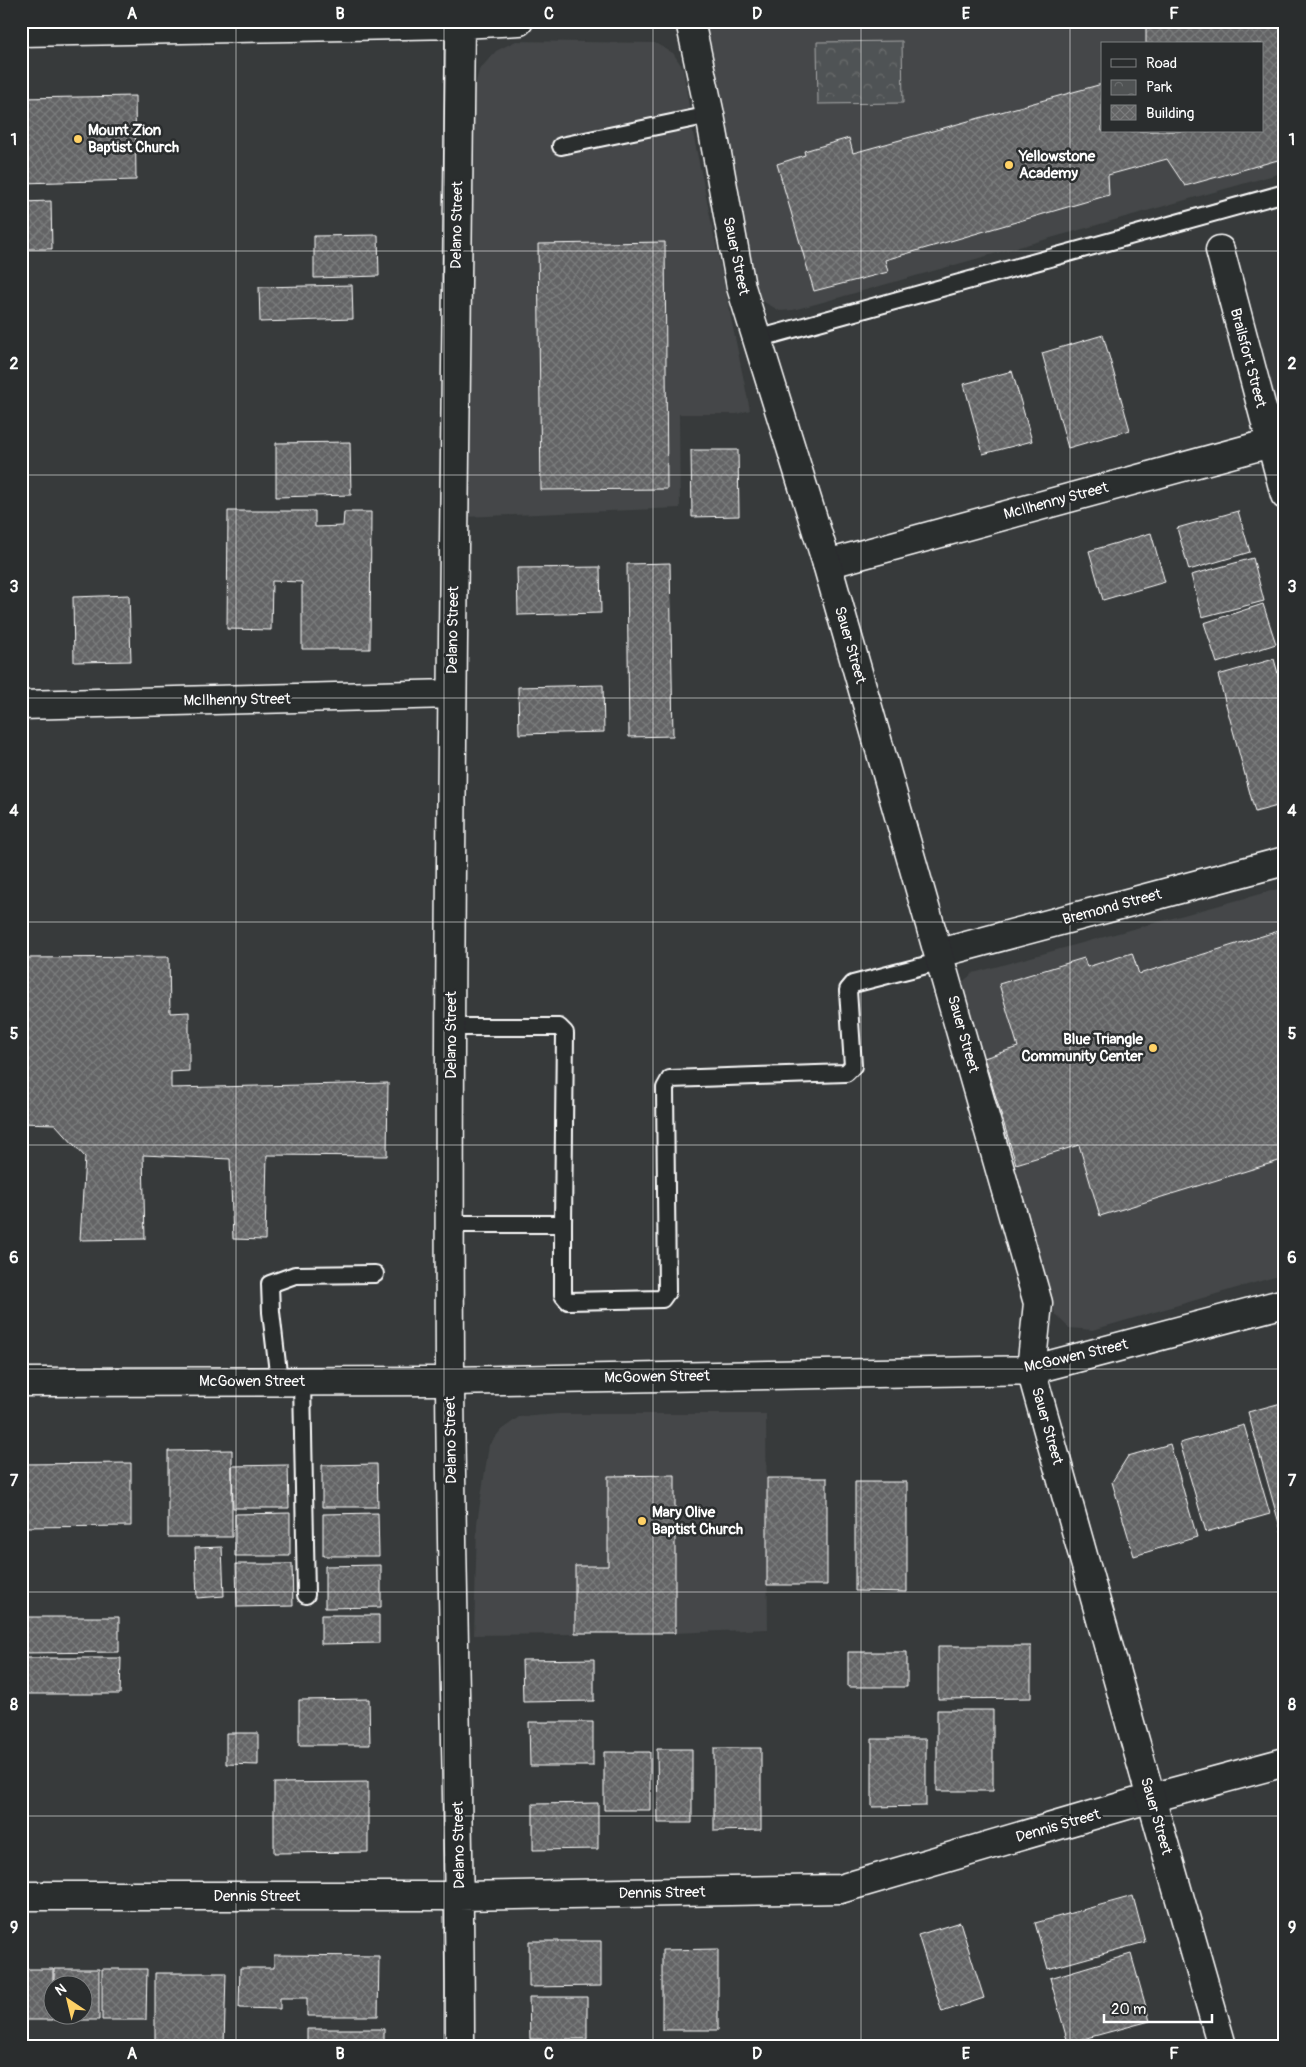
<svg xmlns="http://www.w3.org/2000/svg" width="1306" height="2067" font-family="Pangolin,sans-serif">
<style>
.built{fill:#444748;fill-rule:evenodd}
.park{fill:url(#park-crowns);stroke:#a8a9aa}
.pitch{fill:#505354;stroke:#a8a9aa}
.building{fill:url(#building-cross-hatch);stroke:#fff}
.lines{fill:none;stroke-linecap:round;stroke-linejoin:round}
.service-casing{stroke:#fff;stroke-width:20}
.minor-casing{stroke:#fff;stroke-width:31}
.tertiary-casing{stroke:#fff;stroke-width:31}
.service{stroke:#2a2d2e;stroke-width:16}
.minor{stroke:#2a2d2e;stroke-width:28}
.tertiary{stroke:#2a2d2e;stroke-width:28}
.grid{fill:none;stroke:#fff;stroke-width:1;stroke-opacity:0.55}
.poi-dot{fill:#ffd166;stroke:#2a2d2e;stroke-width:2}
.labels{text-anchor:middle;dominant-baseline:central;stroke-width:5;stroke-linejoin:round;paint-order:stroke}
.poi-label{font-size:15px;font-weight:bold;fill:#fff;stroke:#2a2d2e;text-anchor:start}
.street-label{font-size:15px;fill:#fff;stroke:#2a2d2e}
.neatline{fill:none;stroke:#fff;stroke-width:2}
.grid-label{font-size:16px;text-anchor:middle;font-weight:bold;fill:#fff}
</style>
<defs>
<pattern id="park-crowns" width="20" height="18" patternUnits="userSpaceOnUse" patternTransform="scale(1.25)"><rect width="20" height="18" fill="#505354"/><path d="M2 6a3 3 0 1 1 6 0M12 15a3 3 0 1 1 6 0" fill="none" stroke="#6a6d6e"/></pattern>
<pattern id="building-cross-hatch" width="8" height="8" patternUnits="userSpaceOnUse" patternTransform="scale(1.25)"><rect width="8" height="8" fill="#636465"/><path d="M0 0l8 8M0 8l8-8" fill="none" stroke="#7a7b7c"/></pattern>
</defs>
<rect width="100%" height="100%" fill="#373a3b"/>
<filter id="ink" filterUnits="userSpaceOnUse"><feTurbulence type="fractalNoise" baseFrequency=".02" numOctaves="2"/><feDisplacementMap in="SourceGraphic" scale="10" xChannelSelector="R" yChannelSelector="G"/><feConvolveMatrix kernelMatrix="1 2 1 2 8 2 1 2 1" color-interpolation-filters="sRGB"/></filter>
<g filter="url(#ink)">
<!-- built -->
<path class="built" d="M702,21H1285V172L816,304L793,310L780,311L764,302L757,295L752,285ZM1102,44H1262V131H1102Z
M516,41L655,43L673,53L683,68L694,138L750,410L737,414H679L680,508L465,517L473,93L479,70L496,51Z
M1285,887V1274L1093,1330L1069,1328L1055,1314L960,984L973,973Z
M559,1414H766L768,1629L675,1633L474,1635L477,1523L489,1445L501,1430L519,1417Z"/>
<!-- park -->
<path class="park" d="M902,41L903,103L818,104L817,42Z"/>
<!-- pitch -->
<path class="pitch" d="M754,21H902V27H754Z"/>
<!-- building -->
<path class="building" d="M1146,21H1285V158L1185,186L1167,159L1108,175L1109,195L885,260L888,272L814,291L777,164L805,155L804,151L849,138L853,153L1102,84V131H1262V44H1146Z
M135,96L136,180L21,183V98Z
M51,201L52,249H21V202Z
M378,235L379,276L314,278V236Z
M665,242L667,489L541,490L538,244Z
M352,285L353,319L260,322L259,287Z
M1103,335L1130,430L1068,448L1042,353Z
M1012,371L1032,441L983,454L964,384Z
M350,442L351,495L276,497V443Z
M691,450H738L739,516L692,517Z
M228,511H315V527L343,526L344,512H371L370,649H302V582L272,581L271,630L227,629Z
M1238,511L1250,552L1189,570L1177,528Z
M1151,533L1165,582L1103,600L1089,551Z
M1253,558L1264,601L1202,617L1191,575Z
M670,563L673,736L629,737L627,564Z
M600,567L601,613L518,615L517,568Z
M129,595L131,661L74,662L73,597Z
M1263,604L1276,644L1217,663L1204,623Z
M1274,659L1285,699V804L1255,812L1218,675Z
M603,685L604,732L519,734L518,687Z
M1285,929V1111L1283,1112L1285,1117V1159L1100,1216L1079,1145L1016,1164L984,1058L1018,1047L999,984L1084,958L1087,967L1132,953L1139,974Z
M169,957L170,1013L189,1012V1071L171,1072V1088L388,1083L387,1156L267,1155L265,1240L233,1239L230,1159L143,1155L145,1239L80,1240L85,1157L55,1124L21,1123V958Z
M1285,1402V1541H1284L1248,1412Z
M1244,1425L1270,1514L1206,1532L1180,1443Z
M1170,1444L1197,1537L1134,1556L1112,1482L1128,1456Z
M232,1450V1537H168V1451Z
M131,1463V1526L21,1527V1464Z
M377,1464L378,1507H322V1465Z
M288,1465L289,1508H233L232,1466Z
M675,1475V1633H575V1566H608V1476Z
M767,1478H827V1585H767Z
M855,1482H907V1592L855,1591Z
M290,1513V1556H235V1514Z
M378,1513L379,1556H323V1514Z
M222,1547L224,1596L197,1598L195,1548Z
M236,1564H292L293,1606L237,1607Z
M381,1565V1607L325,1608V1566Z
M321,1615H379V1643L321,1644Z
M21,1617H119V1652L21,1653Z
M938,1646H1031V1698L938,1699Z
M848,1652H907V1687H848Z
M21,1658H121L120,1694H21Z
M594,1659V1701L523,1702L522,1660Z
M369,1699L370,1745H299V1700Z
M937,1710H993V1791H937Z
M529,1722H593V1766H530Z
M226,1733H258V1765L226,1764Z
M872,1739H926V1806L872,1807Z
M714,1748H761V1830L714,1831Z
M657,1749H692V1823H658Z
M604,1752H650V1810H604Z
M368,1782V1852L274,1853V1783Z
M598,1803V1849L533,1850V1804Z
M1133,1896L1145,1942L1048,1969L1035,1923Z
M960,1922L984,1998L942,2012L918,1935Z
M529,1941H601V1986L529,1987Z
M718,1949V2030H662V1950Z
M1131,1954L1150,2021L1068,2043L1050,1978Z
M274,1955L379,1956L378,2016H307V1998H280V2009L239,2008L240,1968H274Z
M21,1969H53V2020H21Z
M54,1969H99V2020H54V2014H82V1984H54Z
M102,1969H147L146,2020H102Z
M155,1973H226L224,2046H155Z
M529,1997H587V2039H530Z
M307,2029H384V2046H307Z"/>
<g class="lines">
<!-- service casing -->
<g class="service-casing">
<path id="service" d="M561,146L710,115
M757,339L1285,193
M450,1224H563L565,1033L559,1027H451
M563,1224V1295L568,1301L662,1299L667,1292L665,1088L670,1079L846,1073L853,1066L848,990L853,984L942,961
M279,1381L271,1312L270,1284L295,1275L375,1274
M302,1381L306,1595"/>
</g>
<!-- minor casing -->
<g class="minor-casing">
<path id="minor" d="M460,24C455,475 448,925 450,1375C451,1599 460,1822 460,2046
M21,32L460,24L519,21
M1220,250L1285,495
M827,564L1285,439
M21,705L452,694
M940,953L1285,861
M21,1896H460L840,1889L1151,1798L1285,1762"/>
</g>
<!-- tertiary casing -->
<g class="tertiary-casing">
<path id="tertiary" d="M690,21L710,115L741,287L827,564L1038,1303L1031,1370L1151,1798L1222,2046
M21,1382L450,1381L1031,1370L1285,1303"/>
</g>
<!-- service -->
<use href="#service" class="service"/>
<!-- minor -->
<use href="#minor" class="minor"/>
<!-- tertiary -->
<use href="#tertiary" class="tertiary"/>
</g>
</g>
<!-- grid -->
<path class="grid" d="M236,21V2046M444,21V2046M653,21V2046M861,21V2046M1070,21V2046M21,251H1285M21,475H1285M21,698H1285M21,922H1285M21,1145H1285M21,1369H1285M21,1592H1285M21,1816H1285"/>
<!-- markers -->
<g class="poi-dot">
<circle cx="78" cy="139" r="5"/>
<circle cx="1009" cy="165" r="5"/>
<circle cx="1153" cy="1048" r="5"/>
<circle cx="642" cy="1521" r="5"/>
</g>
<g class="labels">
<!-- poi labels -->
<g class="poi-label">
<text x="88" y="130">Mount Zion<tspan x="88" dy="17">Baptist Church</tspan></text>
<text x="1019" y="156">Yellowstone<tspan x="1019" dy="17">Academy</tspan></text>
<text x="1143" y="1039" text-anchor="end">Blue Triangle<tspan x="1143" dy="17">Community Center</tspan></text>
<text x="652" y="1512">Mary Olive<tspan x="652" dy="17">Baptist Church</tspan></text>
</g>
<!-- street labels -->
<g class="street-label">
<text transform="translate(457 225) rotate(-89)">Delano Street</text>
<text transform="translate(736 256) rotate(78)">Sauer Street</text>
<text transform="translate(1248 358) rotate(75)">Brailsfort Street</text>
<text transform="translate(1056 501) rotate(-15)">McIlhenny Street</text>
<text transform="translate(453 630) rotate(-89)">Delano Street</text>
<text transform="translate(850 645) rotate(74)">Sauer Street</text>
<text transform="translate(237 700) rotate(-1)">McIlhenny Street</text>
<text transform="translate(1112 907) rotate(-15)">Bremond Street</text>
<text transform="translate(963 1034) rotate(74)">Sauer Street</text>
<text transform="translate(451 1035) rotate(-90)">Delano Street</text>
<text transform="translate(1076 1356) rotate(-13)">McGowen Street</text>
<text transform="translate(657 1377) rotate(-1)">McGowen Street</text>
<text x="252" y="1381">McGowen Street</text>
<text transform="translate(1047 1426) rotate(74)">Sauer Street</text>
<text transform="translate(451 1440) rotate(-91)">Delano Street</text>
<text transform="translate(1156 1816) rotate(74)">Sauer Street</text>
<text transform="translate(1058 1826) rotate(-16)">Dennis Street</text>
<text transform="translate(459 1845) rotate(-91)">Delano Street</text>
<text transform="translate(662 1893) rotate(-1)">Dennis Street</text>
<text x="257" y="1896">Dennis Street</text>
</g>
</g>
<!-- margin -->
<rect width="1306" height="2067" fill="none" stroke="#2a2d2e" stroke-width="55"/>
<!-- legend -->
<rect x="1101" y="42" width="162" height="90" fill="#2a2d2e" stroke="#7f8182"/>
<rect x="1111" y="59" width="25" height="8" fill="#2a2d2e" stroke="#7f8182"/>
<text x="1146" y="68" font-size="15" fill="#ffffff">Road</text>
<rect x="1111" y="80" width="25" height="15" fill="url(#park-crowns)" stroke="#7f8182"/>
<text x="1146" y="92" font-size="15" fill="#ffffff">Park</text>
<rect x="1111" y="105" width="25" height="15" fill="url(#building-cross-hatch)" stroke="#7f8182"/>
<text x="1146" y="118" font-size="15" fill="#ffffff">Building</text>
<!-- north arrow -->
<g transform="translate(68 2000) rotate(325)"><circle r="24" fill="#2a2d2e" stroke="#7f8182"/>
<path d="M0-4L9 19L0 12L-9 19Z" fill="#ffd166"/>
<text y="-8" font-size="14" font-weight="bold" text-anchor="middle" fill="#ffffff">N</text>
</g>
<!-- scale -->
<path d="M1104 2014v8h108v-8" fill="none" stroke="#ffffff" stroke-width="2.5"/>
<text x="1111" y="2014" font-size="15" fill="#ffffff" stroke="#2a2d2e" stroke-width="4" paint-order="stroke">20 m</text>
<rect x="28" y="28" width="1250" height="2012" class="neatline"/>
<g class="grid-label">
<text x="132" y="19">A</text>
<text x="340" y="19">B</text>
<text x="549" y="19">C</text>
<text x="757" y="19">D</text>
<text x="966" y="19">E</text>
<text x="1174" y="19">F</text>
<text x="14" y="145">1</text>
<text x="1292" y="145">1</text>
<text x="14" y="369">2</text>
<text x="1292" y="369">2</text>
<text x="14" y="592">3</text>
<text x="1292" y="592">3</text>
<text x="14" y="816">4</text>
<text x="1292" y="816">4</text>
<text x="14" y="1039">5</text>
<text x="1292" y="1039">5</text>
<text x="14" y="1263">6</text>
<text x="1292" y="1263">6</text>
<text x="14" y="1486">7</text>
<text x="1292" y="1486">7</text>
<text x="14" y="1710">8</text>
<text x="1292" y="1710">8</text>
<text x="14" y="1933">9</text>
<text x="1292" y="1933">9</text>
<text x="132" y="2059">A</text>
<text x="340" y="2059">B</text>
<text x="549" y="2059">C</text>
<text x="757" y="2059">D</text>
<text x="966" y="2059">E</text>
<text x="1174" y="2059">F</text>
</g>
</svg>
